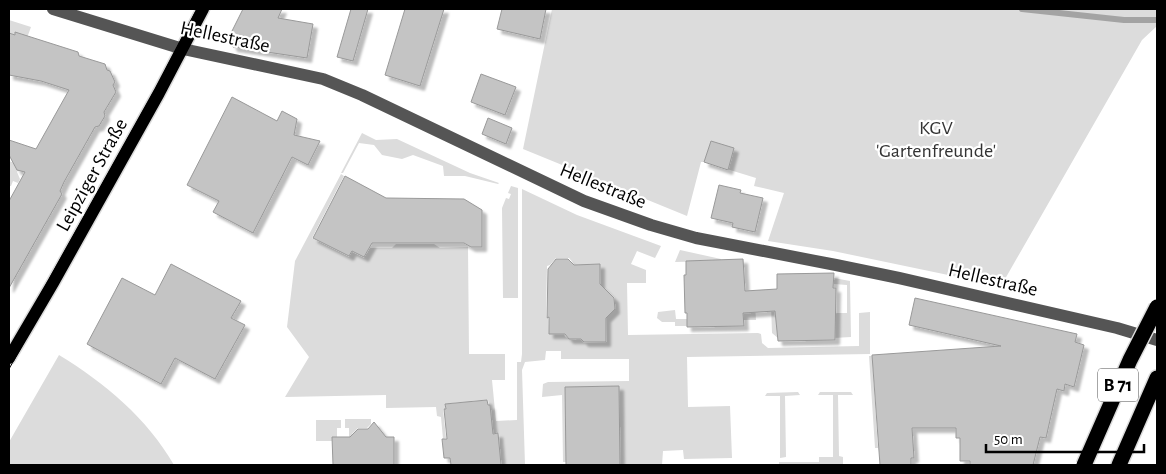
<svg xmlns="http://www.w3.org/2000/svg" width="1166" height="474" font-family="'Alegreya Sans',sans-serif">
<style>
.green{fill:#dcdcdc;fill-rule:evenodd}
.lines{fill:none;stroke-linecap:round;stroke-linejoin:round}
.stream{stroke:#a3a3a3;stroke-width:6}
.building{fill:#c4c4c4;stroke:#999;filter:url(#shadow)}
.major-casing{stroke:#dbdbdb;stroke-width:15}
.highway-casing{stroke:#dbdbdb;stroke-width:18}
.minor{stroke:#555;stroke-width:12}
.major{stroke:#000;stroke-width:12}
.highway{stroke:#000;stroke-width:15}
.tram{stroke:#000;stroke-width:1}
.highway-bridge-casing{stroke:#dbdbdb;stroke-width:18;stroke-linecap:butt}
.highway-bridge{stroke:#000;stroke-width:15}
.labels{text-anchor:middle;dominant-baseline:central;stroke-width:4.5;stroke-linejoin:round;paint-order:stroke}
.shield{fill:#fff;stroke:#4c4c4c;stroke-width:1}
.shield-label{font-size:19px;font-weight:bold;fill:#000}
.street-label{font-size:20px;fill:#000;stroke:#fff}
.park-label{font-size:20px;fill:#333;stroke:#fff}
</style>
<defs>
<filter id="shadow"><feDropShadow dx="4.5" dy="4.5" stdDeviation="1" flood-color="#0004"/></filter>
</defs>
<rect width="100%" height="100%" fill="#fff"/>
<!-- green -->
<path class="green" d="M552,9H1157V26L1142,40L1001,286L833,251L768,241L784,193L754,186L756,178L704,162H701L687,216L523,149Z
M9,20L31,27L27,38L9,33Z
M362,133L376,140L397,139L470,173L499,183L498,184L465,176H444L443,166L413,155L402,159L382,155L374,145L359,143L343,173H341Z
M9,161L20,165L17,172L20,179L18,183L13,181L11,186H9Z
M341,174L344,176L312,238L349,257L352,252L364,258L370,248H392L396,244H434L440,248L468,247L469,354H505V380H492L496,421L517,420V362H521L522,354V189L577,215L661,246L655,258L637,251L631,264L646,270V283H627L628,335L758,333L761,334L762,343L768,348L859,346V313L870,312V354L687,357L688,407L730,406L732,458L684,459L683,450L663,451L662,465H620L619,389H567V462H563L562,395L542,397L543,384L548,382L629,381V359H561V351H546L545,360L525,362L522,370L525,465H502L501,461L496,462L495,448L500,447L499,433H493L490,405H489L488,400L471,401V406L461,402L445,404V409H443L446,438L443,439L441,417L437,416L436,407L386,408V395L285,397L309,357L287,327L295,261ZM556,258H569L575,265L600,264L601,288H605L615,298V309L606,318L607,342L584,343L578,337L576,340L570,339L565,337L564,334H549L548,318H546L547,266L550,265Z
M511,186L518,188V298H503L502,208L506,198L509,199L511,194L508,193Z
M680,250L721,259V261L675,262Z
M834,278L850,281L851,337L833,338V313H847V285L834,284Z
M742,296L774,298L779,339L772,333L771,305H755L756,320H742Z
M675,310L676,319H688V326H675V322H662L657,318L658,312Z
M59,355C105,383 147,418 174,465H9V442Z
M869,356H872L878,448H875Z
M798,392L800,395L785,396L786,457L780,458V396H765L767,393Z
M820,392H851L853,395H838L839,456L843,457V465H779V462H819V457H833V395H818Z
M345,419H371V424L367,428H358L352,434V437H349V428H345Z
M316,420H341V428H337V437H332V441H316Z"/>
<g class="lines">
<!-- stream -->
<path class="stream" d="M1022,9L1124,20H1157"/>
</g>
<!-- building -->
<path class="building" d="M243,9H282L278,18L313,24L307,58L233,47L229,37Z
M351,9H368L353,61L337,57Z
M405,9H444L420,86L385,75Z
M502,9H546L540,39L497,29Z
M15,32L78,52L79,56L105,64L107,70L110,71L115,82L113,85L116,92L104,112L105,116L99,126L95,127L64,182L60,191L62,194L9,288V201L25,172L17,170L9,155V140L36,149L69,90L41,81L9,75V33L15,35Z
M481,74L516,87L505,115L471,102Z
M232,97L277,121L282,111L297,119L294,135L320,141L308,165L292,157L253,233L213,212L219,201L187,185Z
M488,118L512,128L506,144L482,134Z
M711,141L734,148L728,170L704,162Z
M345,176L386,198L464,199L482,210V247H471L464,243H372L364,257L352,251L349,256L313,238Z
M719,185L741,190L740,193L763,198L755,232L732,227L733,223L711,218Z
M556,259H568L574,265L600,264V284L614,298L615,309L606,318V342H584L581,339H569L565,334H549V317L547,318L548,269Z
M743,259L745,291L777,289V274L834,273L833,288H836L835,340L778,341L775,311L743,313L744,326L687,327V313H685L684,275H686V261Z
M171,264L241,301L231,318L245,325L215,379L175,358L161,384L87,344L122,278L155,295Z
M915,298L1077,334L1075,342L1084,345L1074,387L1065,384L1064,391L1057,389L1046,438L1040,437L1033,465H970V461H960V438H956V428H912L914,458H911V465H880L872,355L1001,346L909,325Z
M619,386L620,465H566L565,387Z
M487,400L488,405H490L493,434L498,433L501,465H451L450,458H444L442,439H447L444,409H446L445,404Z
M374,422L386,437H394V465H333L332,437H350L358,429H368Z"/>
<g class="lines">
<!-- major casing -->
<g class="major-casing">
<path id="major" d="M9,358L53,283L159,93L203,9"/>
</g>
<!-- highway casing -->
<g class="highway-casing">
<path id="highway" d="M1119,465L1157,378"/>
</g>
<!-- minor -->
<path class="minor" d="M53,9L183,49L323,79L362,95L584,201L651,225L696,238L836,265L899,278L1117,328L1157,340"/>
<!-- major -->
<use href="#major" class="major"/>
<!-- highway -->
<use href="#highway" class="highway"/>
<!-- tram -->
<path class="tram" d="M9,351L157,86L197,9
M9,369L170,82L208,9"/>
<!-- highway-bridge casing -->
<g class="highway-bridge-casing">
<path id="highway-bridge" d="M1084,465L1130,360L1157,307"/>
</g>
<!-- highway-bridge -->
<use href="#highway-bridge" class="highway-bridge"/>
</g>
<g class="labels">
<!-- shield labels -->
<rect class="shield" x="1098" y="368.5" width="40" height="33" rx="4"/>
<g class="shield-label">
<text x="1118" y="385">B 71</text>
</g>
<!-- street labels -->
<g class="street-label">
<text transform="translate(225 37) rotate(12)">Hellestraße</text>
<text transform="translate(92 175) rotate(-61)">Leipziger Straße</text>
<text transform="translate(603 186) rotate(22)">Hellestraße</text>
<text transform="translate(993 280) rotate(13)">Hellestraße</text>
</g>
<!-- park labels -->
<g class="park-label">
<text x="936" y="128">KGV<tspan x="936" dy="23">'Gartenfreunde'</tspan></text>
</g>
</g>
<!-- border -->
<rect width="1166" height="474" fill="none" stroke="#000000" stroke-width="20"/>
<!-- scale -->
<path d="M986 444v8h158v-8" fill="none" stroke="#000000" stroke-width="2.5"/>
<text x="994" y="444" font-size="15" fill="#000000" stroke="#ffffff" stroke-width="4" paint-order="stroke">50 m</text>
</svg>
